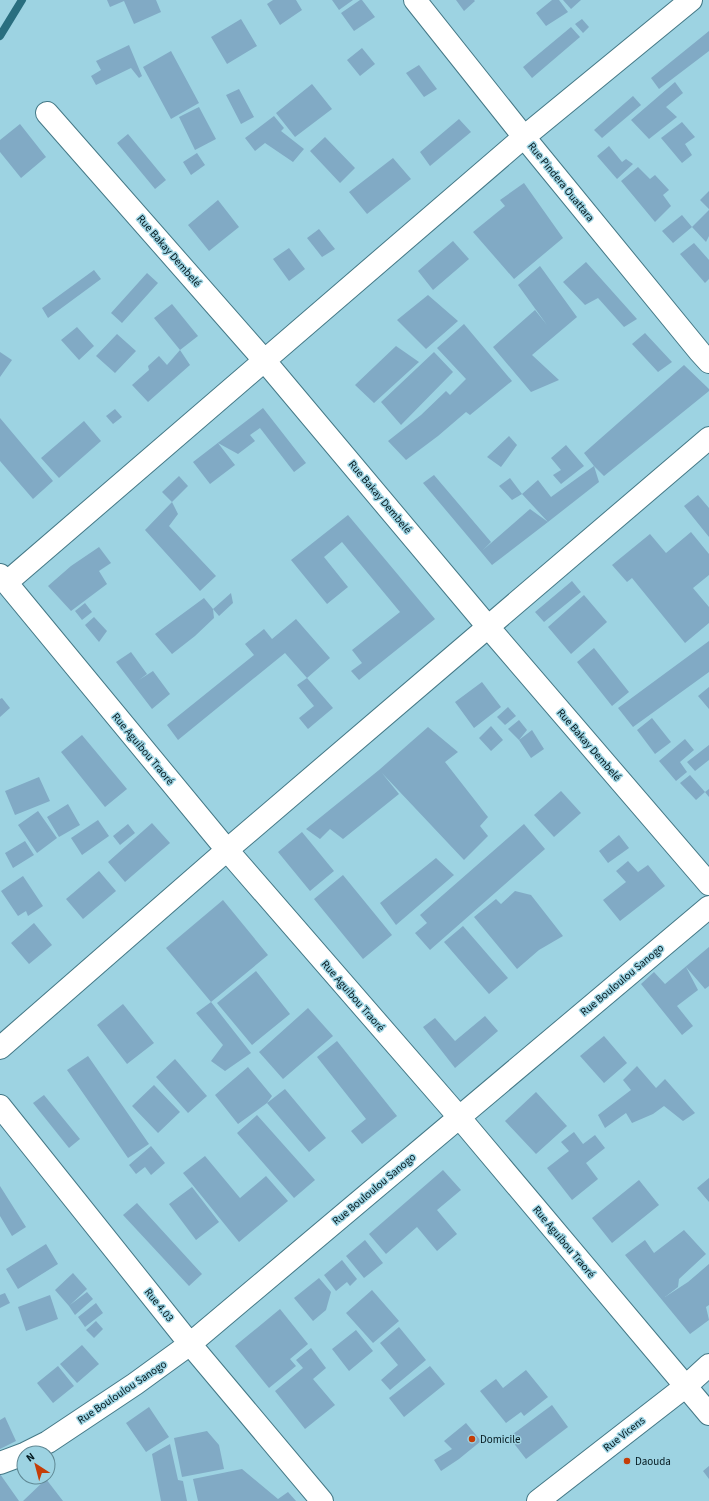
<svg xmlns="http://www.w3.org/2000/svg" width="709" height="1501" font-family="'Source Sans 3',sans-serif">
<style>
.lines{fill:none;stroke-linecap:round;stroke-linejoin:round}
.stream{stroke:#296e7f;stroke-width:8}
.building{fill:#81aac5}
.minor-casing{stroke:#447886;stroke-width:24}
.tertiary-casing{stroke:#447886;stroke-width:24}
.minor{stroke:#fff;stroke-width:22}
.tertiary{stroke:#fff;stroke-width:22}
.poi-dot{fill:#c53d07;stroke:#9dd3e2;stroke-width:1.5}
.labels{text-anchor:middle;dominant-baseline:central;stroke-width:3;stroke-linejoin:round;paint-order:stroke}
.street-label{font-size:11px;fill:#03181e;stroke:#9dd3e2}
.poi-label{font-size:11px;fill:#03181e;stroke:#9dd3e2;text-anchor:start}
</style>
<rect width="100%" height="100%" fill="#9dd3e2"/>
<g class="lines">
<!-- stream -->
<path class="stream" d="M0,36L22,0"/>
</g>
<!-- building -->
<path class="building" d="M107,0H156L161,12L134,24L124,1L110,7Z
M273,0H296L302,10L280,25L267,4Z
M332,0H353L339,10Z
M360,0H362L375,17L354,31L341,13Z
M456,0H474L475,1L464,11Z
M552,0H559L568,12L546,26L536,13Z
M563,0H581L571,9Z
M241,19L257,46L227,64L211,37Z
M582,19L589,27L583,33L575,24Z
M571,27L580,37L532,78L523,67Z
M709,31V51L659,89L651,78Z
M129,45L142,76L139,78L131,68L96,85L91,76L101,70L96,61Z
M362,48L375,64L360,76L347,60Z
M171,51L199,103L171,119L143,67Z
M419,65L437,89L424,97L406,73Z
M675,82L683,93L666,107L677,117L649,139L631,120Z
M312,84L332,109L295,137L276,113Z
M239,89L254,117L241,124L226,95Z
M633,96L641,105L602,138L594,130Z
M199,107L216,139L195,150L179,117Z
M274,116L284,128L281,131L304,149L293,162L265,143L255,151L245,138Z
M459,119L471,132L430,166L420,152Z
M682,122L695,137L685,144L692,155L682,163L661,138Z
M20,124L46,157L21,178L0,152V140Z
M128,134L166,180L155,189L117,143Z
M325,137L355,168L340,183L310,151Z
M609,146L622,162L626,159L633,164L617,179L597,156Z
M197,153L205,165L191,175L183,162Z
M393,158L411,179L367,214L349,192Z
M638,167L650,179L655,175L669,190L663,195L671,206L655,222L621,181Z
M524,183L563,238L514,279L473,232L505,206L500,200Z
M709,191V209L700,200Z
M218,200L239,227L209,251L188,225Z
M709,210V236L706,242L692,227Z
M682,215L692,227L673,243L662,231Z
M319,229L335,249L322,257L307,238Z
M453,241L469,259L433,290L418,271Z
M694,243L709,260V279L705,283L680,254Z
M289,248L305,269L289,281L273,259Z
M586,262L637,319L624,327L598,298L585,305L563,282Z
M540,266L577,317L532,355L559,380L531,392L493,347L535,310L547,325L518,285Z
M94,270L101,279L48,318L42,308Z
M147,273L158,283L122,323L111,313Z
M428,295L458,321L426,349L397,320Z
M172,304L198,336L180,350L154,318Z
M464,324L512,381L470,415L466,412L438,436L406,460L388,441L421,415L446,391L450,395L466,379L437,348Z
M77,327L94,346L79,360L61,340Z
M645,333L672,362L658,372L632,344Z
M117,334L136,351L115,373L96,356Z
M396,346L419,362L374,403L355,385Z
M180,350L190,365L148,402L132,385L149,370L148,366L159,356L167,365Z
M0,352L12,360L0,377Z
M434,352L453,372L401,425L381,402Z
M684,365L709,389V391L604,476L594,466L599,482L548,522L492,565L423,483L434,475L491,542L483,550L530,509L548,522L522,494L538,480L551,497L594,466L584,453Z
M263,408L306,463L294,472L260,428L250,435L255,441L238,454L218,443L235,465L210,484L193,462Z
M115,409L122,417L113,424L106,416Z
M0,418L53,481L33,499L0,461Z
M84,421L101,441L59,478L41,458Z
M509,436L517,445L501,467L487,457Z
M566,445L584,466L561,484L553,475L561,470L551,458Z
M179,476L188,486L172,502L162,492Z
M510,478L522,494L512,500L499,486Z
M698,495L709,508V537L684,506Z
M172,502L178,514L169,526L216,576L200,591L145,530Z
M348,515L435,619L359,680L351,671L362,663L352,650L400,612L342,542L324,557L348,587L327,604L291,560Z
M691,532L709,554V575L693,588L709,607V623L685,643L632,578L627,582L612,565L650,534L666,553Z
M99,547L111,563L99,571L107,584L71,611L48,586L71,566Z
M572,581L581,592L544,622L535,612Z
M231,593L233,603L219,616L213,609Z
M584,595L607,622L571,654L548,627Z
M204,598L213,609L214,618L195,636L172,654L155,634Z
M85,603L92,612L82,620L75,611Z
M94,617L107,631L99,642L85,625Z
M296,619L330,658L307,678L285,653L178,740L167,725L254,655L245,644L264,629L272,639Z
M709,641V672L633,727L618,708Z
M594,648L629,692L612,706L577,662Z
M131,652L147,674L139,680L153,671L170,694L152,709L116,662Z
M307,678L333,708L308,729L299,718L314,706L297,685Z
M482,682L501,707L474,728L455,702Z
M709,687V709L698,696Z
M2,698L10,708L0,717V699Z
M508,707L516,716L505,725L497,717Z
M652,718L671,742L655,754L637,730Z
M519,720L527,730L519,740L508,729Z
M491,726L503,740L491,751L479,738Z
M428,727L458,752L445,762L488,817L480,826L488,836L464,860L382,773L399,794L343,839L330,829L320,839L306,829L379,770Z
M532,730L544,749L531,758L519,740Z
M82,735L127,789L105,807L61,752Z
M685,739L694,750L680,762L687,772L676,781L659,761Z
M709,745V760L695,771L687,762Z
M690,775L705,792L709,789V797L705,792L696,800L680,783Z
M39,777L50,801L15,815L5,791Z
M561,791L581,813L554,837L534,815Z
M68,804L80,825L59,837L47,817Z
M38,811L57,838L37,853L18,825Z
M98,820L109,836L82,855L71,838Z
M152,823L170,843L125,882L108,862Z
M128,824L135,833L120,845L113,836Z
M524,824L545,849L430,950L415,933L427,923L420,915Z
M302,832L334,871L310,891L278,852Z
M619,835L629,848L608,863L599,851Z
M25,841L34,855L13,868L5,853Z
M436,858L454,875L396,925L380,903Z
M628,861L638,872L648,865L665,886L620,921L603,900L626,882L616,871Z
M99,871L116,891L83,919L66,899Z
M343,875L392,935L363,959L314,899Z
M23,876L43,906L28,916L26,911L18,916L1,891Z
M515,891L531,895L563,936L539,950L517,969L474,917L496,899L501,904Z
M223,900L268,955L211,1002L251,1053L225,1071L211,1061L223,1045L196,1013L211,1002L166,948Z
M34,923L52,945L29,964L11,943Z
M463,926L508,978L489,994L444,942Z
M709,947V986L705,989L686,967L698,990L677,1006L693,1026L682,1035L641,984L654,972L665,984Z
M256,971L290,1014L252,1045L217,1003Z
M123,1004L154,1043L127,1064L97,1025Z
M308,1008L333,1036L283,1079L259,1052Z
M485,1016L498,1031L455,1068L423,1027L435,1018L455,1041Z
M604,1036L627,1063L604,1083L580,1056Z
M337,1041L397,1116L362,1144L351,1131L366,1119L317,1057Z
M88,1056L149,1144L128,1158L67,1070Z
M175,1059L207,1096L188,1113L156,1077Z
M637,1066L656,1088L665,1079L695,1113L683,1121L664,1106L653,1114L632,1123L626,1113L605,1128L598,1115L631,1090L623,1080Z
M248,1067L272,1096L267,1103L238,1124L215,1095Z
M154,1085L180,1112L158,1133L132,1106Z
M285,1089L326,1138L309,1152L267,1103Z
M536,1092L567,1126L536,1154L505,1121Z
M44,1095L80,1139L69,1148L33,1103Z
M257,1115L315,1180L294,1198L237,1133Z
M574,1132L583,1144L595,1135L605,1148L586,1163L598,1179L572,1200L547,1168L569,1151L561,1142Z
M151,1146L165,1163L151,1175L145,1167L136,1174L129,1165Z
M205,1156L240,1198L266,1176L288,1201L239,1242L183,1173Z
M443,1170L461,1190L437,1210L457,1234L437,1251L417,1227L386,1254L369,1234Z
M709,1178V1202L697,1188Z
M639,1180L659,1205L612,1243L592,1218Z
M0,1186L26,1227L12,1236L0,1216Z
M192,1187L219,1222L196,1240L169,1204Z
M137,1203L202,1274L189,1286L123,1215Z
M684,1230L706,1254L679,1279L678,1287L665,1297L688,1282L709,1264V1305L706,1307L709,1320L690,1334L625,1255L645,1240L654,1253Z
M365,1240L383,1263L364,1278L346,1256Z
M46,1244L58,1264L18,1289L6,1269Z
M342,1260L357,1279L350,1286L347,1282L336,1291L324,1275Z
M73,1273L87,1289L70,1305L87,1292L93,1299L75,1315L69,1306L55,1290Z
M319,1278L331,1292L326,1310L313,1321L294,1298Z
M372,1290L399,1321L373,1343L346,1313Z
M5,1293L10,1303L0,1308V1295Z
M50,1295L58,1319L26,1331L18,1307Z
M96,1303L103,1313L85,1327L78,1317Z
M280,1309L308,1344L290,1359L296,1366L269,1388L235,1346Z
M96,1321L103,1329L94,1338L86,1330Z
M399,1327L426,1360L390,1390L381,1380L398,1365L380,1343Z
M356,1330L373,1351L349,1371L332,1349Z
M82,1345L99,1364L77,1383L60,1364Z
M311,1348L326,1368L313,1379L335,1405L305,1429L275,1391L303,1368L296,1360Z
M58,1366L74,1386L53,1403L37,1383Z
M430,1366L445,1384L404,1417L389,1398Z
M526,1370L548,1397L524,1416L521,1412L506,1423L480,1391L496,1379L503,1388Z
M552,1405L568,1427L526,1459L509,1437Z
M149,1407L169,1437L146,1452L126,1423Z
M5,1417L16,1441L0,1449V1420Z
M466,1423L481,1441L459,1459L441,1471L434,1460L452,1449L444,1441Z
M207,1431L219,1445L224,1469L182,1477L174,1438Z
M170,1444L178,1480L183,1481L187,1501H161L152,1454Z
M709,1466V1479L703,1471Z
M242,1469L278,1499L288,1492L296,1501H198L193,1479Z
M0,1474L19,1501H0Z
M46,1479L63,1501H23Z"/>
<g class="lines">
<!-- minor casing -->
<g class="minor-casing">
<path id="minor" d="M415,0L524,137L699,351L709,362
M47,113L264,360L489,628L709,884
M0,575L227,850L459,1117L709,1414
M6,583L524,137L691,0
M0,1048L227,850L709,438
M0,1106L190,1344L322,1501
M26,1453L48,1442L135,1384L190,1344L709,907
M0,1463L24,1454"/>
</g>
<!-- tertiary casing -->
<g class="tertiary-casing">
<path id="tertiary" d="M538,1501L686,1386L709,1365"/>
</g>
<!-- minor -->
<use href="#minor" class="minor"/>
<!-- tertiary -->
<use href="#tertiary" class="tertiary"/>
</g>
<!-- markers -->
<g class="poi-dot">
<circle cx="472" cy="1439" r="4"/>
<circle cx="627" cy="1461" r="4"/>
</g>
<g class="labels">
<!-- street labels -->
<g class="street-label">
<text transform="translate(561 182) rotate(51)">Rue Pindera Ouattara</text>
<text transform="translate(169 251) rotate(49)">Rue Bakay Dembelé</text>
<text transform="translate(380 497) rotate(50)">Rue Bakay Dembelé</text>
<text transform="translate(589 745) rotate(49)">Rue Bakay Dembelé</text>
<text transform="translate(143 749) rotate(50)">Rue Aguibou Traoré</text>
<text transform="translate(622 980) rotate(-40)">Rue Bouloulou Sanogo</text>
<text transform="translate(353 996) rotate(49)">Rue Aguibou Traoré</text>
<text transform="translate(374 1189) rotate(-40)">Rue Bouloulou Sanogo</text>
<text transform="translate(564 1242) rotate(50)">Rue Aguibou Traoré</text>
<text transform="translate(159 1305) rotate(51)">Rue 4.03</text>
<text transform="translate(122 1392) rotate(-34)">Rue Bouloulou Sanogo</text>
<text transform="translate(624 1434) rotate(-38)">Rue Vicens</text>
</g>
<!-- poi labels -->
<g class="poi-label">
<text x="480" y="1439">Domicile</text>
<text x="635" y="1461">Daouda</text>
</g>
</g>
<!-- north arrow -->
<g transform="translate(36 1465) rotate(324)"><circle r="19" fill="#9dd3e2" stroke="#5f8894"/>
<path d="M0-3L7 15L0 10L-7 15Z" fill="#c53d07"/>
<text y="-6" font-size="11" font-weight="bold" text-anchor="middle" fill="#03181e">N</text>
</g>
</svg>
